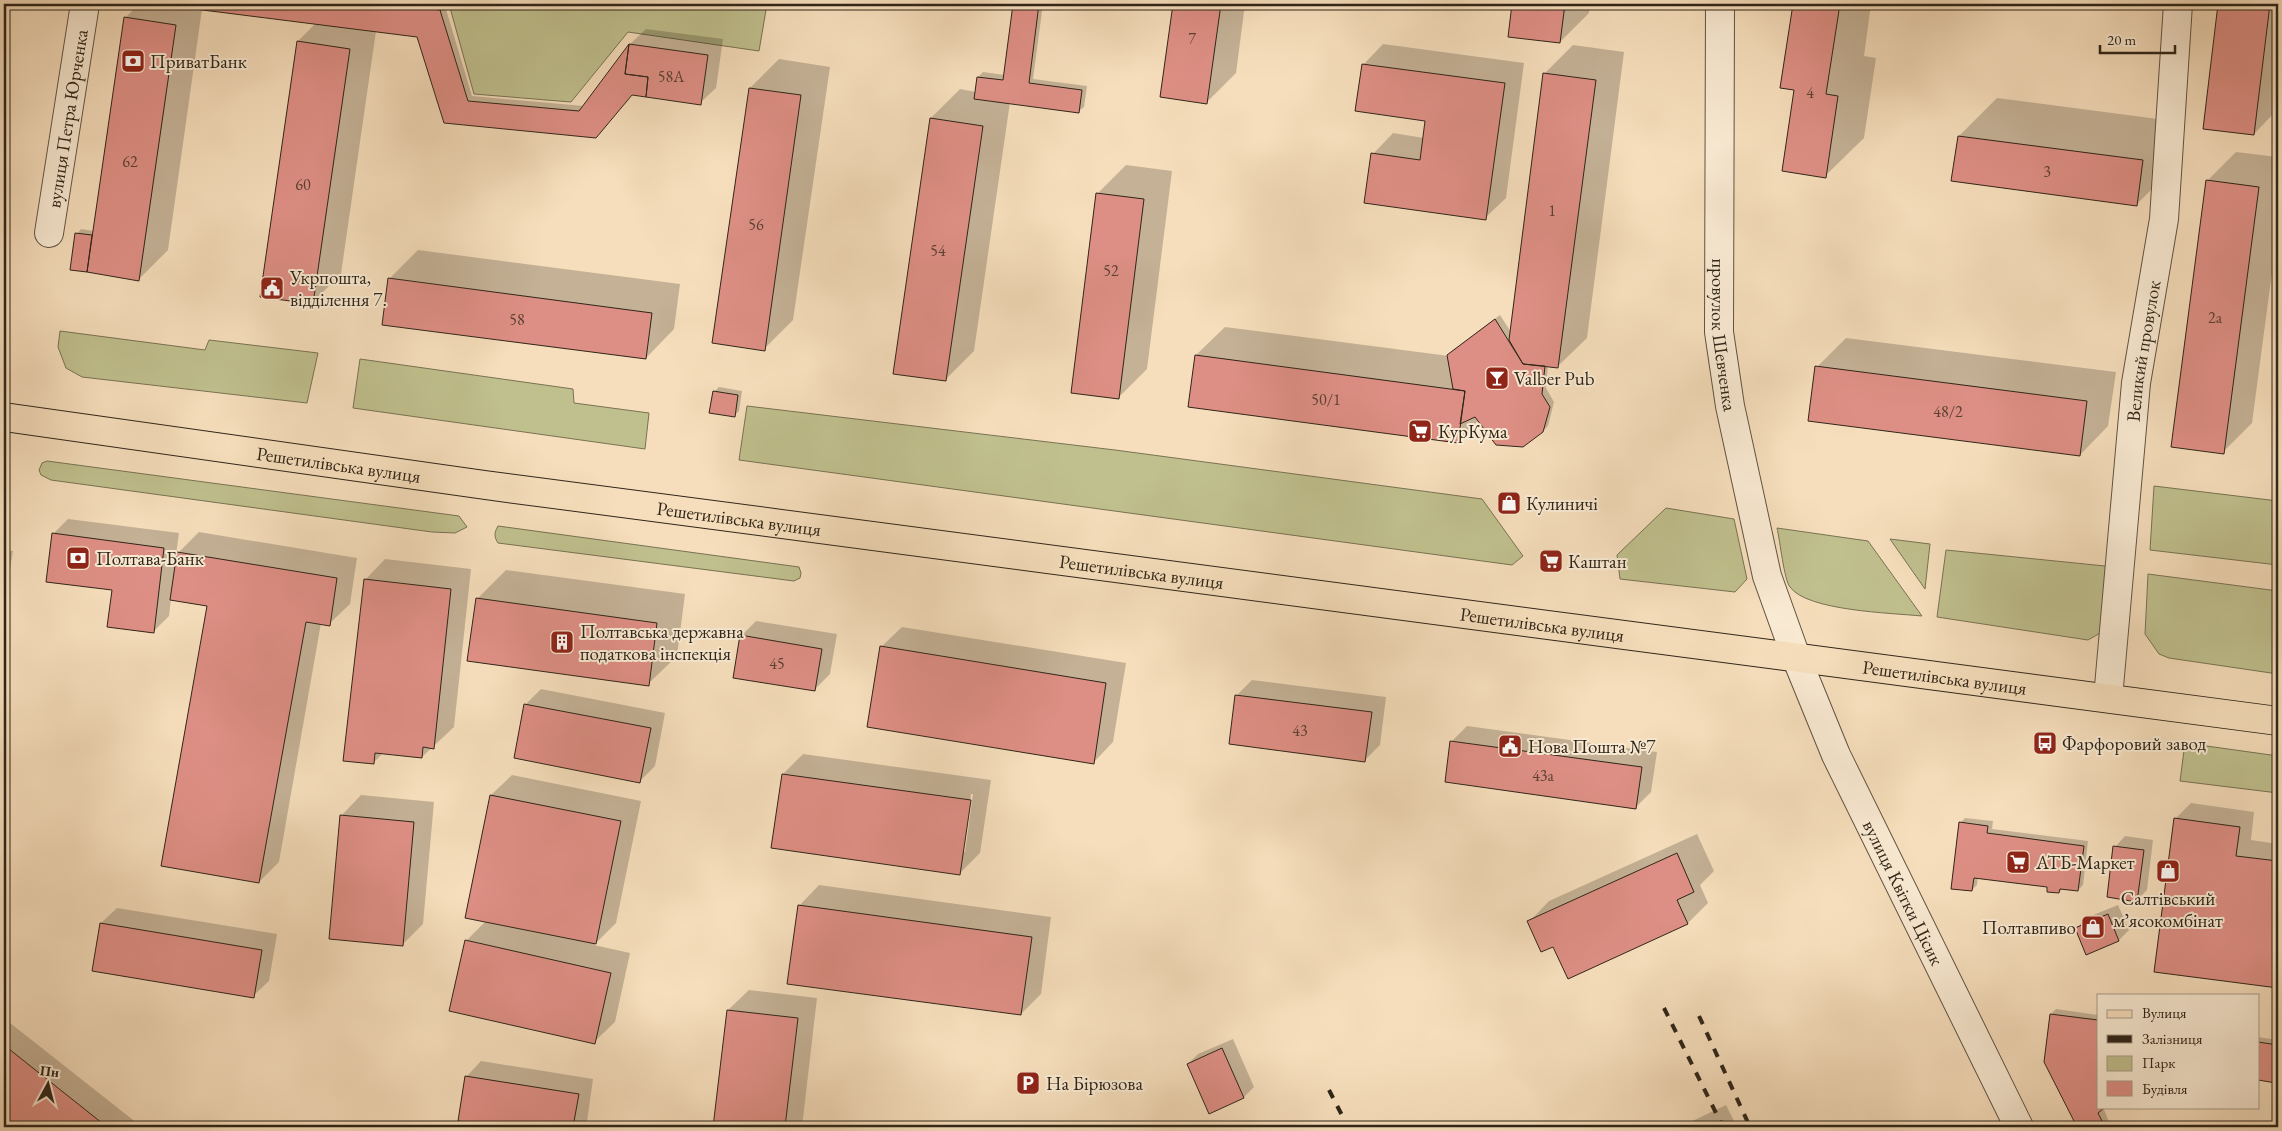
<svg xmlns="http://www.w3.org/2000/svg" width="2282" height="1131" font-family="'EB Garamond',serif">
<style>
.green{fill:#c0c08e;stroke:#787253}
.shadow{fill:#0003;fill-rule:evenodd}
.building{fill:#de8f85;stroke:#2f2518}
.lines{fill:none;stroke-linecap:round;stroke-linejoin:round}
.minor-casing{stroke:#615341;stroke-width:30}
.major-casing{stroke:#2f2518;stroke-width:30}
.minor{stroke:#f9ead3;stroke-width:28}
.major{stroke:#f6debc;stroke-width:28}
.rail{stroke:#2f2518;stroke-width:4;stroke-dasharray:9 9;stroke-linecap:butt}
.labels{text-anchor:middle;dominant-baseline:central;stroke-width:4;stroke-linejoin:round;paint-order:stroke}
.number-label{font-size:16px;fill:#5b4033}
.poi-label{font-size:19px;fill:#2f2518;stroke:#f9ead3;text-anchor:start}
.street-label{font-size:19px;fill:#2f2518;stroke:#f9ead3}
</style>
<rect width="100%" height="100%" fill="#f6debc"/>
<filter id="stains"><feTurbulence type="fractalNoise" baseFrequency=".004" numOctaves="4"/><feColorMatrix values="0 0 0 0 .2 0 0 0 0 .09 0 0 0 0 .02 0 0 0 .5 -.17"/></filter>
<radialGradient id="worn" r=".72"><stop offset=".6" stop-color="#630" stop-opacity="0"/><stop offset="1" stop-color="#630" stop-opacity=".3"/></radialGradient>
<!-- green -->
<path class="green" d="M449,4H767L759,51L628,32L571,102L474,94Z
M60,331L205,350L209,340L318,353L307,403L82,377L66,368L58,347Z
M360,359L573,389L574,403L649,413L645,449L353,408Z
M747,406L1115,450L1482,499L1523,556L1512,565L739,460Z
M47,461L459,516L467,527L455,533L432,532L51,480L41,475L39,470L42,463Z
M2154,486L2278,501V565L2150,550Z
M1666,508L1734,519L1747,579L1735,592L1620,579L1617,555Z
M498,526L799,567L801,573L800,578L794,581L498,543C494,537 494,533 498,526Z
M1777,528L1868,541L1922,616C1892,613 1807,611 1790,587C1784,580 1780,540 1777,528Z
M1890,539L1930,544L1925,589Z
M1946,550L2115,567L2102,632L2088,640L1937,617Z
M2148,574L2278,591V674L2169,658L2159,654L2145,634Z
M2185,743L2278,756V793L2180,781Z"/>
<!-- shadow -->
<path class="shadow" d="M139,4H429L445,6L472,96L584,106L630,44L646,29L723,39L716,88L700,103L632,93L600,131L444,122L418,36L376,31L341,274L312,303L298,41L316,23L202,9L168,250L139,279L71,269L77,234L81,229L94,231L125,18Z
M1014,4H1043L1033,79L1087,86L1084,107L1079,111L1010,102L974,351L945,380L931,118L960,89L976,92L978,77L983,72L1005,75Z
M1174,4H1245L1236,73L1207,102L1161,96Z
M1513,4H1590L1589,13L1560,42L1509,36Z
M1794,4H1871L1864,56L1876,58L1864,138L1825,176L1795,89L1782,87Z
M2220,4H2278V109L2254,134L2205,128Z
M1383,44L1524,63L1506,198L1485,218L1373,154L1393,133L1424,138L1427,120L1363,65Z
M1573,45L1624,52L1587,338L1558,366L1548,365L1546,388L1554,402L1548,426L1543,431L1479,420L1457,442L1196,355L1225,327L1449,356L1453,350L1500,315L1511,332L1544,74ZM1464,385H1467L1461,412Z
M779,59L830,67L793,320L764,349L750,88Z
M1997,98L2181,122L2175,166L2137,204L1959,136Z
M2236,152L2278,157V227L2252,423L2223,452L2207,181Z
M1126,165L1172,171L1147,369L1119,397L1097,194Z
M418,250L680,284L674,329L646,358L389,279Z
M1846,338L2116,372L2108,426L2080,455L1817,367Z
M719,387L742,391L739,411L734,416L714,392Z
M68,519L179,533L176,555L199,532L357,558L350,604L329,624L321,623L279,862L259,882L209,605L171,599L169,616L153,632L113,589L53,534Z
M4,550L13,551L4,604Z
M385,559L471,569L454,727L422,757L384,752L373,763L365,580Z
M506,570L685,594L677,656L648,684L477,599Z
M756,621L837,634L830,674L815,689L741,636Z
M902,627L1126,663L1113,742L1093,763L881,647Z
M1252,680L1386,697L1380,745L1365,760L1236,696Z
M541,689L665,713L655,766L640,781L525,705Z
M1467,726L1657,752L1651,792L1636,807L1452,741Z
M803,754L991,780L980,853L960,873L783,774ZM971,794H973L965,852H962Z
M512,775L641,801L616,923L594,945L630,953L615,1022L594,1042L466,941L486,921L491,795Z
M361,795L434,802L423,924L403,944L341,816Z
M2191,803L2254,812L2251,840L2278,844V987L2155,970L2175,819Z
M1965,818L1993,821L1992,829L2088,841L2083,885L2078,890L2063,888L2059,892L2049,886L1978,877L1977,885L1972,890L1960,823Z
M1697,834L1714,871L1700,885L1708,903L1688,923L1568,977L1554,945L1529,922L1549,901Z
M2125,836L2153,840L2147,890L2137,900L2115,847Z
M819,885L1051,917L1041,994L1021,1014L799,906Z
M2118,905L2129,930L2119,940L2087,954L2076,929L2086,918Z
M117,908L277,934L269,981L253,996L101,923Z
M749,990L817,998L802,1127H714L728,1010Z
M2056,1009L2098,1015V1107H2103L2111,1127H2078L2045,1062L2051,1014Z
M5,1019L142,1127H4Z
M2258,1037L2278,1040V1079L2276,1081L2258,1079Z
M1233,1039L1254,1087L1244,1097L1209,1112L1188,1064L1198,1054Z
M481,1061L593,1079L587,1122L581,1127H509L459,1120L466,1077Z
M1726,1105L1737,1127H1680Z"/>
<!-- building -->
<path class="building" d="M155,4H391L440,10L468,101L579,111L629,44L625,74L648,77L646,97L632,95L596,138L444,123L417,37Z
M1013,4H1039L1029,83L1082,90L1079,113L974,99L977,77L1003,80Z
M1173,4H1221L1207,104L1160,97Z
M1512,4H1565L1560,43L1508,37Z
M1793,4H1840L1826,94L1838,96L1826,178L1782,171L1794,90L1780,88Z
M2218,4H2270L2254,135L2203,129Z
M124,17L176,25L139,281L87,272Z
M297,41L350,49L313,304L260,297Z
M629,44L708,55L701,105L646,97L648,77L625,74Z
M1362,64L1505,83L1486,220L1364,203L1371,153L1420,160L1425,121L1355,111Z
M1543,73L1596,80L1558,368L1523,364L1509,340Z
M749,88L801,95L765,351L712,343Z
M930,118L983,126L946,381L893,374Z
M1958,136L2143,160L2137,206L1951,181Z
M2206,180L2259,187L2224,454L2171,447Z
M1096,193L1144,199L1119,399L1071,393Z
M75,233L92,235L87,272L70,270Z
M388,278L652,313L646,359L382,325Z
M1495,319L1523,364L1545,366L1542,394L1550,407L1543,432L1523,447L1496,445L1475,417L1460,424L1465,391L1453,389L1447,355Z
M1195,355L1465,391L1458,443L1188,407Z
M1815,366L2087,401L2080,456L1808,421Z
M713,391L738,395L735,417L709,413Z
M52,533L164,548L154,633L107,627L112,590L46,582Z
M177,552L337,578L330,626L306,622L259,883L161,866L207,606L170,600Z
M364,579L451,589L434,749L423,747L422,758L375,753L374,764L343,761Z
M476,598L657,623L649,686L467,661Z
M740,635L822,649L815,691L733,678Z
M880,646L1106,683L1094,764L867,727Z
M1235,695L1372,712L1365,762L1229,744Z
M524,704L651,728L640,783L514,758Z
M1450,741L1642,767L1636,809L1445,782Z
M782,774L971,800L960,875L771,848Z
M490,795L621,821L596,944L465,918Z
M340,815L414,822L403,946L329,939Z
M2174,818L2240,827L2236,856L2278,861V988L2154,972Z
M1959,822L1988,826L1987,833L2084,846L2078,891L2060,889L2059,893L2047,892V887L1974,878L1972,891L1951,889Z
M2113,846L2144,850L2137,902L2107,897Z
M1677,853L1694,892L1677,900L1688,924L1568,979L1553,947L1541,952L1527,921Z
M798,905L1032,937L1021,1015L787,984Z
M2108,914L2119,941L2086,955L2075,928Z
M100,923L262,950L254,998L92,971Z
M465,940L611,973L595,1044L449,1011Z
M727,1010L798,1018L785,1127H713Z
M2050,1014L2098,1020V1107L2103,1109L2098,1113L2105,1127H2077L2044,1062Z
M2258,1042L2278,1045L2276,1083L2258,1080Z
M4,1045L107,1127H4Z
M1222,1048L1244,1098L1209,1114L1187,1064Z
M465,1076L579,1094L573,1127H500L458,1121Z"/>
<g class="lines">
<!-- minor casing -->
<g class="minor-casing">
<g id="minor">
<path id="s1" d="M1720,4L1719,332L1730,406L1767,576L1796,657L1836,755L2019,1127"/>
<path id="s2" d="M49,233L85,4"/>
<path id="s3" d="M2108,698L2136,383L2164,219L2178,4"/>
</g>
</g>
<!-- major casing -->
<g class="major-casing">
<g id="major">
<path id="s4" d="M4,417L485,485L2278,721"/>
</g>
</g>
<!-- minor -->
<use href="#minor" class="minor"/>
<!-- major -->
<use href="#major" class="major"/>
<!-- rail -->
<path class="rail" d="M1664,1008L1723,1127
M1699,1016L1750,1127
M1329,1090L1348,1127"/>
</g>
<!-- icons -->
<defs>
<g id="bank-square" transform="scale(1.25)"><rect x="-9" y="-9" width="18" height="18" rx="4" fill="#8f2418" stroke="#f9ead3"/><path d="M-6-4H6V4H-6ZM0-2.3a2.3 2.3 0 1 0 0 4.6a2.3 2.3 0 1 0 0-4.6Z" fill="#fff"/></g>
<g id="civic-square" transform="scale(1.25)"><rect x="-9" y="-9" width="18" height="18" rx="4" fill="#8f2418" stroke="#f9ead3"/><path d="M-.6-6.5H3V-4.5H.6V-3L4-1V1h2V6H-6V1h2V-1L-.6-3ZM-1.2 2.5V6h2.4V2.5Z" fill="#fff"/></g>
<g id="bar-square" transform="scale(1.25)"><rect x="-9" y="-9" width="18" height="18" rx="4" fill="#8f2418" stroke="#f9ead3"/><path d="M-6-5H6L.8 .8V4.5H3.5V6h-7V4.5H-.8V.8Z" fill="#fff"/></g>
<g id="supermarket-square" transform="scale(1.25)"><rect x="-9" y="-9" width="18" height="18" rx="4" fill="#8f2418" stroke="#f9ead3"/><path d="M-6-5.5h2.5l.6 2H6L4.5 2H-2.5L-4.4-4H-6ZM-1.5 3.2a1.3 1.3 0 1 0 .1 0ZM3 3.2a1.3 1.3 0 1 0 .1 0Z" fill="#fff"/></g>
<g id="shop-square" transform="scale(1.25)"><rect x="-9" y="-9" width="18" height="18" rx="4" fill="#8f2418" stroke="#f9ead3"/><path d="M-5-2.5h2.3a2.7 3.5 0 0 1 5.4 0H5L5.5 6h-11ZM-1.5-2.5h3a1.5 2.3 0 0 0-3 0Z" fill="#fff"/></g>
<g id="building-square" transform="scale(1.25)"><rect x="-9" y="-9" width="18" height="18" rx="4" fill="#8f2418" stroke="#f9ead3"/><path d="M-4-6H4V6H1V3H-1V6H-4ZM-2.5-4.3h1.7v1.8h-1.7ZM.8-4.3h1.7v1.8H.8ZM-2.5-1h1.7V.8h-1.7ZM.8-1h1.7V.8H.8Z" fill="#fff"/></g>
<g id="bus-square" transform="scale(1.25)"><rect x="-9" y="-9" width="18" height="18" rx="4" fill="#8f2418" stroke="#f9ead3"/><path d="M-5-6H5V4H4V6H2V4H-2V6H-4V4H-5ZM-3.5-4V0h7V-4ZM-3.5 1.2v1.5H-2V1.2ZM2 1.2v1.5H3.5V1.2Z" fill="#fff"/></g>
<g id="parking-square" transform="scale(1.25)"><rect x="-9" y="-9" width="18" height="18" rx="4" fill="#8f2418" stroke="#f9ead3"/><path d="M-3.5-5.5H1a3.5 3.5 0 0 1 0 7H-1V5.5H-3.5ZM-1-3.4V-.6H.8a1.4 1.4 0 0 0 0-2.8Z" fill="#fff"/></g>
</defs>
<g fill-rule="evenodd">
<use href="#bank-square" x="133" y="61"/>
<use href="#civic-square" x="272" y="288"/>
<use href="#bar-square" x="1497" y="378"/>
<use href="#supermarket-square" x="1420" y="431"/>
<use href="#shop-square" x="1509" y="503"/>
<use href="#bank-square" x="78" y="558"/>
<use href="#supermarket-square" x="1551" y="561"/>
<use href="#building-square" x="562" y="642"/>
<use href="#bus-square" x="2045" y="743"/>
<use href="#civic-square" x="1510" y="746"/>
<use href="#supermarket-square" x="2018" y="862"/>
<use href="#shop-square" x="2168" y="871"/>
<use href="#shop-square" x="2093" y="927"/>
<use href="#parking-square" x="1028" y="1083"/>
</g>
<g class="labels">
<!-- number labels -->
<g class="number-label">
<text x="1192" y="38">7</text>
<text x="671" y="76">58А</text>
<text x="1810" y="92">4</text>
<text x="130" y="161">62</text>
<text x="2047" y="171">3</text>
<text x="303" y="184">60</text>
<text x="1552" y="210">1</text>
<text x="756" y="224">56</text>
<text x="938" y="250">54</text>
<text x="1111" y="270">52</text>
<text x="2215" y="317">2а</text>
<text x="517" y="319">58</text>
<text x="1326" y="399">50/1</text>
<text x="1948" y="411">48/2</text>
<text x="777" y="663">45</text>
<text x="1300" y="730">43</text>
<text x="1543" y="775">43а</text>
</g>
<!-- poi labels -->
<g class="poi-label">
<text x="150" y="61">ПриватБанк</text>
<text x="290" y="277">Укрпошта,<tspan x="290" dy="22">відділення 7.</tspan></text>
<text x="1514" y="378">Valber Pub</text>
<text x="1438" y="431">КурКума</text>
<text x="1526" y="503">Кулиничі</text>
<text x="96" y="558">Полтава-Банк</text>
<text x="1568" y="561">Каштан</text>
<text x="580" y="631">Полтавська державна<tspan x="580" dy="22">податкова інспекція</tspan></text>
<text x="2062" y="743">Фарфоровий завод</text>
<text x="1528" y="746">Нова Пошта №7</text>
<text x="2036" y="862">АТБ-Маркет</text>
<text x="2168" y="898" text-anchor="middle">Салтівський<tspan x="2168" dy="22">мʼясокомбінат</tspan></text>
<text x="2076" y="927" text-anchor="end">Полтавпиво</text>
<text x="1046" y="1083">На Бірюзова</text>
</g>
<!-- street labels -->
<g class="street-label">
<text stroke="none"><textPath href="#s2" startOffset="116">вулиця Петра Юрченка</textPath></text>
<text stroke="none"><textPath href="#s1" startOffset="331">провулок Шевченка</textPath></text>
<text stroke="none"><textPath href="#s3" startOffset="349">Великий провулок</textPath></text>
<text stroke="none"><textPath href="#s4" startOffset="338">Решетилівська вулиця</textPath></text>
<text stroke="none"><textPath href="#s4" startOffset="742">Решетилівська вулиця</textPath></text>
<text stroke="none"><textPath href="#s4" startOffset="1148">Решетилівська вулиця</textPath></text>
<text stroke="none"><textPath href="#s4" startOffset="1552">Решетилівська вулиця</textPath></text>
<text stroke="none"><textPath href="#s4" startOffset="1958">Решетилівська вулиця</textPath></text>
<text stroke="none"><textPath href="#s1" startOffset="922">вулиця Квітки Цісик</textPath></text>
</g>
</g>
<!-- margin -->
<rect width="2282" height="1131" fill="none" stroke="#f6debc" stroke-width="20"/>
<rect x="5" y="5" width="2272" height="1121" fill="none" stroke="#2f2518" stroke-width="2.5"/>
<rect x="10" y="10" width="2262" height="1111" fill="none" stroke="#2f2518"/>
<!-- legend -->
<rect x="2097" y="994" width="162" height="115" fill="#f9ead3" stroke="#a89b88"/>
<rect x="2107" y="1010" width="25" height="8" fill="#f6debc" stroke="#a89b88"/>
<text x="2142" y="1018" font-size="15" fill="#2f2518">Вулиця</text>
<rect x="2107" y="1035" width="25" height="8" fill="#2f2518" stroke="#a89b88"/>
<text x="2142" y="1044" font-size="15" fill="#2f2518">Залізниця</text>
<rect x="2107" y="1056" width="25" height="15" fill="#c0c08e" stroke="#a89b88"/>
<text x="2142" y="1068" font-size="15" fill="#2f2518">Парк</text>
<rect x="2107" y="1081" width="25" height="15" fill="#de8f85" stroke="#a89b88"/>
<text x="2142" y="1094" font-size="15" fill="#2f2518">Будівля</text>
<!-- north arrow -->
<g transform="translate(48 1084) rotate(7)" stroke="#f9ead3" stroke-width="4" paint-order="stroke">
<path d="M0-4L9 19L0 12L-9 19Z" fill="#2f2518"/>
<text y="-8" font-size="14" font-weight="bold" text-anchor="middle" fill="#2f2518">Пн</text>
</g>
<!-- scale -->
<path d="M2100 45v8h75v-8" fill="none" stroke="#2f2518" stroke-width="2.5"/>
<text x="2107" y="45" font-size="15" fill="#2f2518" stroke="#f9ead3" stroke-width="4" paint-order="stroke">20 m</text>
<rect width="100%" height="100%" filter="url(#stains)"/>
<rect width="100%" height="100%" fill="url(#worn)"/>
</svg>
